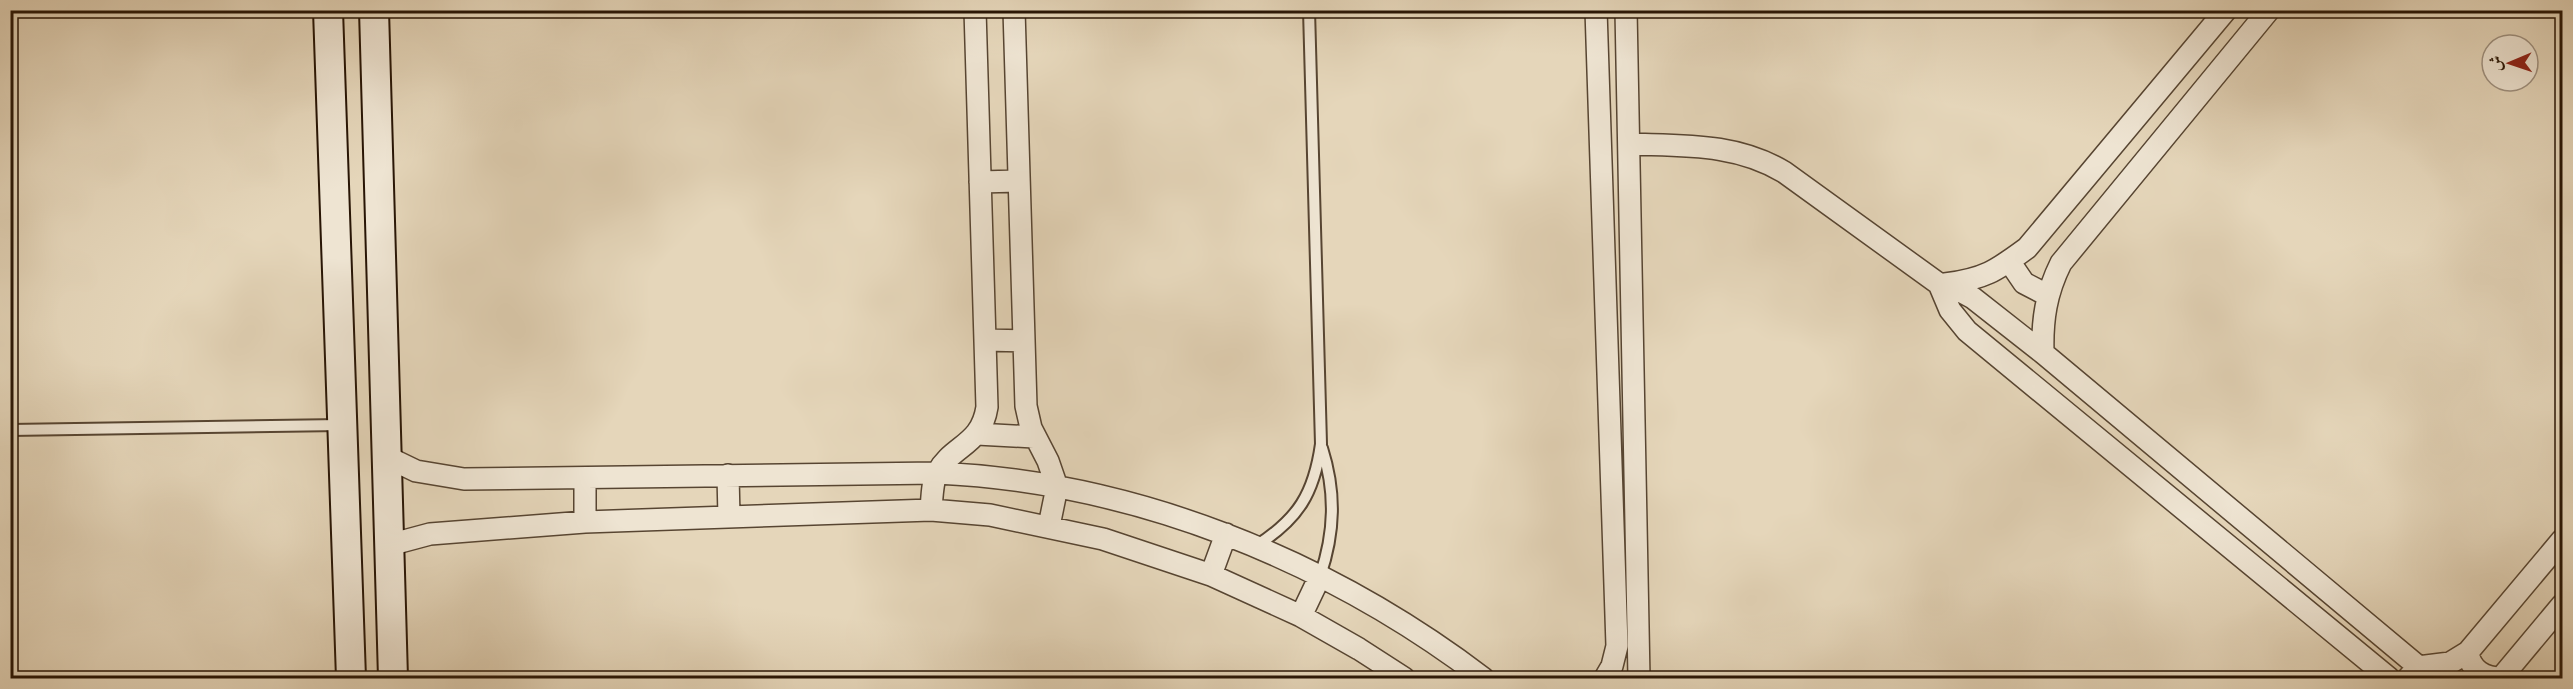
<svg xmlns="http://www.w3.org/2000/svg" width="2573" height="689" font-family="'Libre Caslon Text',Amiri,serif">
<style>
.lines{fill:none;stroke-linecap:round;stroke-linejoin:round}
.lane-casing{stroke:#574532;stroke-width:14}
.street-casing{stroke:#574532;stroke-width:24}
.secondary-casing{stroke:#281505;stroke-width:32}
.lane{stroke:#eee4d2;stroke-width:10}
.street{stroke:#eee4d2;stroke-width:21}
.secondary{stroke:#eee4d2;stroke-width:28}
</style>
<rect width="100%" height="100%" fill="#e5d6ba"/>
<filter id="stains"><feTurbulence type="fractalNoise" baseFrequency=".00333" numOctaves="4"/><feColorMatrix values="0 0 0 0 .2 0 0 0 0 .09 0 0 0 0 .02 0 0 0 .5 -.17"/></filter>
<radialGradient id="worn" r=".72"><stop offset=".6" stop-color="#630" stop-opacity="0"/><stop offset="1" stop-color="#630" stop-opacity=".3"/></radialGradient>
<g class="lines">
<!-- lane casing -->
<g class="lane-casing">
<path id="lane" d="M10,430L340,425
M1256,546C1298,519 1314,494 1321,444L1309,10
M1320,576C1335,532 1336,492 1322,448"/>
</g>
<!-- street casing -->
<g class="street-casing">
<path id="street" d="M1014,10L1026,406L1031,428L1048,461L1057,487L1049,526
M1596,10L1617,646L1612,666L1605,678
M1626,10L1639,678
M1630,144C1684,146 1736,143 1784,172L1939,284L1962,292L1973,298L2043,353L2432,678
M980,182L1018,181
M2009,261L2024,283L2047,295
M1939,284L1950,310L1967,331L2389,678
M1945,284C1984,279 1996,271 2027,248L2226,10
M985,340L1023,341
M2043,353C2042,320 2046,293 2061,263L2269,10
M977,434L1034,437
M387,457L416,471L464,479L937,473C1134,482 1326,559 1483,678
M728,475L729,517
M585,478V522
M931,510C932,499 932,482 937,473C953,444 981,446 987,407L975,10
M389,545L430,534L585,522L931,510L990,515L1103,539L1211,575L1301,616L1359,649L1404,678
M1211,575L1226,534
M1301,616L1320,576
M2468,652C2470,670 2485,678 2501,678
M2408,678L2418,667L2450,663L2468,652L2562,540
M2501,678L2562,605"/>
</g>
<!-- secondary casing -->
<g class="secondary-casing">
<path id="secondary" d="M328,10L351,678
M374,10L393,678"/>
</g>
<!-- lane -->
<use href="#lane" class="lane"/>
<!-- street -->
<use href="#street" class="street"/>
<!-- secondary -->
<use href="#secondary" class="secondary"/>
</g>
<!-- margin -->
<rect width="2573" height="689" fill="none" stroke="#e5d6ba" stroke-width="36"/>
<rect x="12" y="12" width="2549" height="665" fill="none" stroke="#281505" stroke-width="3"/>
<rect x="18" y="18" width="2537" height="653" fill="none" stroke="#281505" stroke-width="1.5"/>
<!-- north arrow -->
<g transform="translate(2510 63) rotate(268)"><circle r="28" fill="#eee4d2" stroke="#9f9180" stroke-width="1.5"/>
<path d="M0-4.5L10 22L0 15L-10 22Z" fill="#8f2418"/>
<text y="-9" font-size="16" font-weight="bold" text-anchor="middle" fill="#281505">ش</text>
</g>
<rect width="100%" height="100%" filter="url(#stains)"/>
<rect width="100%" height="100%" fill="url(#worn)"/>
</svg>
